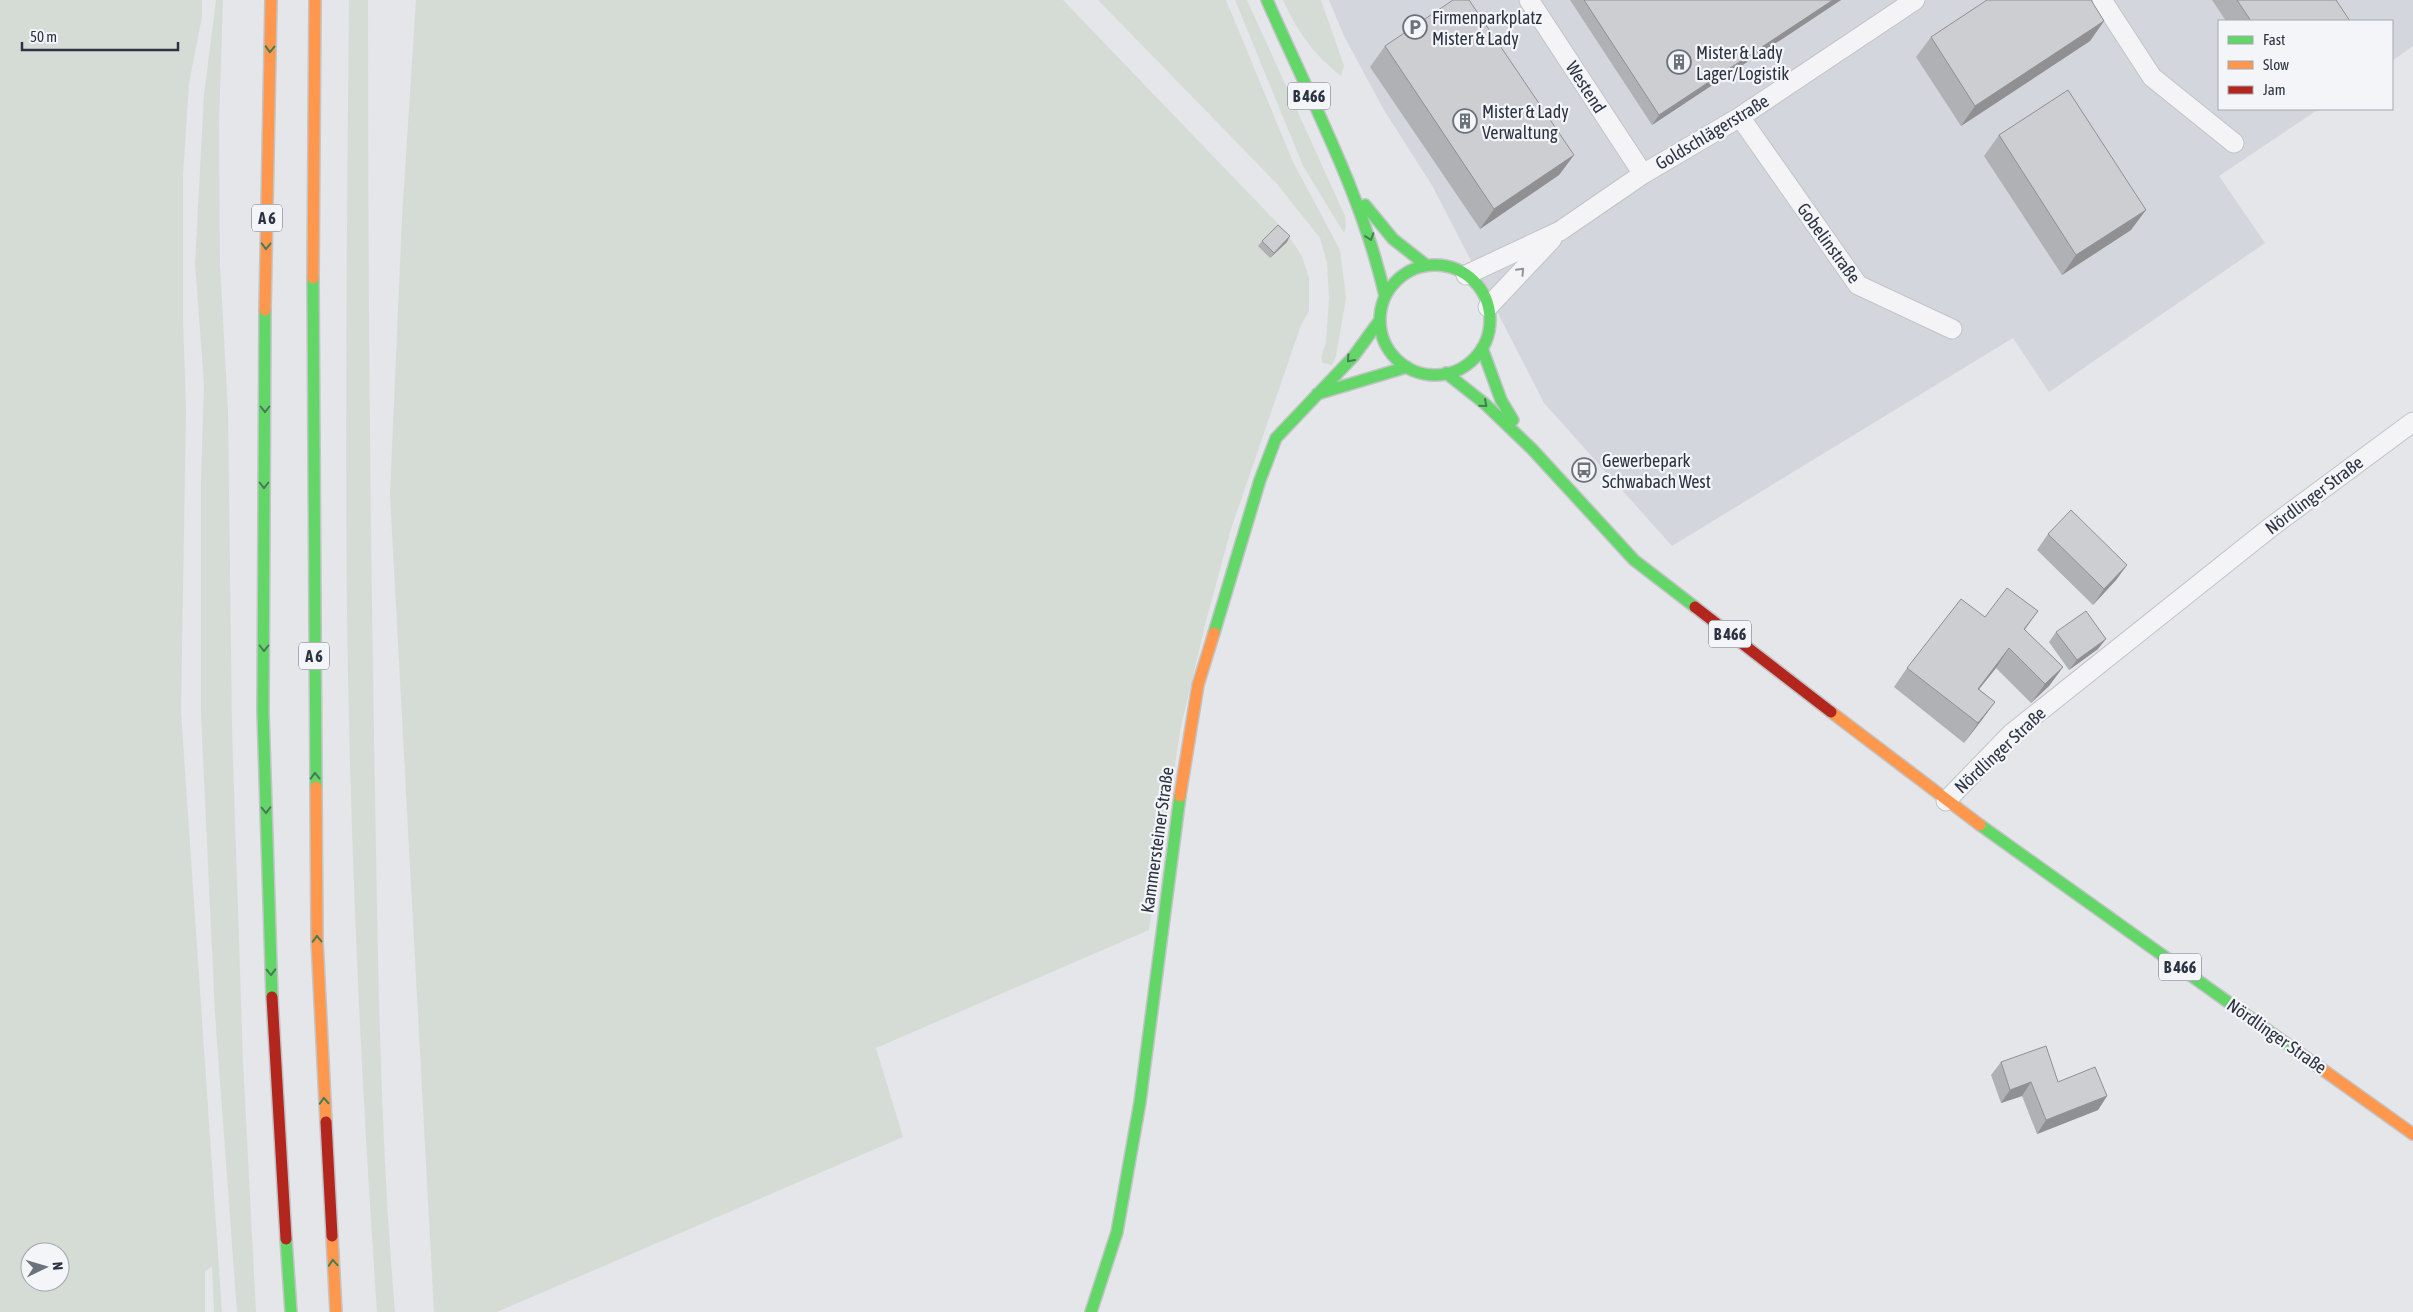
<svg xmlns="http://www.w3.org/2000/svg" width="2413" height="1312" font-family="'Asap Condensed',sans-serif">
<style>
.built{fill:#d3d6dc}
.green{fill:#d5dcd5;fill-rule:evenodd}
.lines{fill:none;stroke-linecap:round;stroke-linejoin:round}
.street-casing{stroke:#c2c4c7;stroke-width:21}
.fast-casing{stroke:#c2c4c7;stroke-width:14}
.slow-casing{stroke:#c2c4c7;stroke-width:14}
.jam-casing{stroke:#c2c4c7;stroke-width:14}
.street{stroke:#f4f4f6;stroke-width:19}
.fast{stroke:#63d668;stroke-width:11}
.slow{stroke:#ff974d;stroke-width:11}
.jam{stroke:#b3261e;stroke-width:11}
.wall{fill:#b0b1b4}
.shaded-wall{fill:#909092}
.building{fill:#cdced1;stroke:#909092}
.oneway{stroke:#457c53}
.oneway2{stroke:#90949c}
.labels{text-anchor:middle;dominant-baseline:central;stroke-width:4.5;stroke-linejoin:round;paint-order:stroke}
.shield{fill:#f3f5f8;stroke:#686d79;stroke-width:1}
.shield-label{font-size:16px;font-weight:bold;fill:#2c3342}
.poi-label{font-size:18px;fill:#2c3342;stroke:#f3f5f8;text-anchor:start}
.street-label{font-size:18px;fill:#2c3342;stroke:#f3f5f8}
</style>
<rect width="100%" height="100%" fill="#e4e6e9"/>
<!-- built -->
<path class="built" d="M1329,0H2413V46L2392,61V21H2219V109H2319L2219,176L2265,243L2049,392L2013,338L1672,546L1544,403L1433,187L1384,110L1344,36Z"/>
<!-- green -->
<path class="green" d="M0,0H202V17L189,83L183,175V319L186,409L181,712L222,1312H214L212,1267L205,1271V1312H0ZM30,1252H60V1282H30Z
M216,0H223L219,124L220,265L228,411L232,729L243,1061L256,1312H237L215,1014L201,715V479L204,384L195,264L204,95Z
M349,0H368C368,264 370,528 375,791C378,965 380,1139 395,1312H377C361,1080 350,846 347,613C345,409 347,204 349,0Z
M416,0H1063L1286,232L1302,256L1309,278V311L1301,325L1231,529L1206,621L1181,726L1149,930L876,1048L903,1137L497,1312H434L390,495L402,217Z
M1098,0H1226L1293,162L1340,250L1346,298L1336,356L1332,365L1323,363L1321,358L1326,342L1329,298L1327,263L1320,238L1277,184Z
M1235,0H1247L1345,216L1346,226L1344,233L1303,166Z
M1283,0H1321L1344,66L1341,76C1314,55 1297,31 1283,0Z"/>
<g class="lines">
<!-- street casing -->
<g class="street-casing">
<path id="street" d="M1529,0L1643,174
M2102,0L2152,77L2234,143
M1740,117L1858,285L1952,329
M1466,275L1560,231L1643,174L1740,117L1915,0
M1488,307L1552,239
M1946,801L2011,734L2271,527L2413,422"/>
</g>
<!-- fast casing -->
<g class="fast-casing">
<path id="fast" d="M1267,0C1309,96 1362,194 1385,296
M1365,205L1393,239L1426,265
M1380 320a55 55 0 1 1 110 0a55 55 0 1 1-110 0Z
M313,278L316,787
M265,310L263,712L272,997
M1482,348L1501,400L1513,420
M1446,373L1484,403L1532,449L1634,560L1695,607
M1317,394L1407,367
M1214,633L1260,480L1276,438L1353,357L1380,320
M1980,825L2305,1057
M286,1239L291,1312
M1091,1312L1117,1232L1140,1102L1180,796"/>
</g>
<!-- slow casing -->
<g class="slow-casing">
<path id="slow" d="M313,278L315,0
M265,310L271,0
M1831,712L1980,825
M316,787L317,940L326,1122
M1180,796L1198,685L1214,633
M2305,1057L2413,1134
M332,1236L336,1312"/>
</g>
<!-- jam casing -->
<g class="jam-casing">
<path id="jam" d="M1695,607L1831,712
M272,997L286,1239
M326,1122L332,1236"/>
</g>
<!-- street -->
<use href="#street" class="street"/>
<!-- fast -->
<use href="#fast" class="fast"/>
<!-- slow -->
<use href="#slow" class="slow"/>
<!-- jam -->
<use href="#jam" class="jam"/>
</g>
<!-- wall -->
<path class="wall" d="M1570,0H1841L1652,125Z
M2212,0H2336L2350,21H2226Z
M2104,21L2090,41L1961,126L1916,57L1931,37Z
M1385,46L1574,155L1559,175L1480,229L1370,67Z
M1999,135L2131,230L2062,275L1984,156Z
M1262,241L1287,242L1270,258L1258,246Z
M2048,534L2127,565L2116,580L2093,605L2037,550Z
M2038,611L2025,630L2063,667L2049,686L2031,703L1996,668L1979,689L1995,702L1981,721L1964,743L1894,687L1907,668L1985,617Z
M2056,632L2098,649L2069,670L2049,642Z
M2001,1062L2058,1082L2107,1096L2098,1110L2037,1134L2022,1096L2001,1103L1991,1075Z"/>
<!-- shaded-wall -->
<path class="shaded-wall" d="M1833,0H1841L1652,125L1659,115Z
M2104,21L2090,41L1961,126L1975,106Z
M1574,155L1559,175L1480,229L1494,209Z
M2146,210L2131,230L2062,275L2076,255Z
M1290,236L1287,242L1270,258L1274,253Z
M2127,565L2116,580L2093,605L2104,589Z
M2106,639L2098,649L2069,670L2077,660Z
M2009,648L1996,668L1964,708L1978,689Z
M2063,667L2049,686L2031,703L2045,684Z
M1995,702L1981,721L1964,743L1978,723Z
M2031,1082L2022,1096L2001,1103L2010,1090Z
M2107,1096L2098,1110L2037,1134L2046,1120Z"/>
<!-- building -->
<path class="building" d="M1453,0H1469L1574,155L1494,209L1385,46Z
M1584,0H1833L1659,115Z
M1987,0H2091L2104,21L1975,106L1931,37Z
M2237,0H2336L2350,21H2251Z
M2068,90L2146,210L2076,255L1999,135Z
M1278,225L1290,236L1274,253L1262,241Z
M2071,510L2127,565L2104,589L2048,534Z
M2007,588L2038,611L2024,629L2063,667L2045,684L2009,648L1978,689L1995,702L1978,723L1907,668L1961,599L1985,617Z
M2086,611L2106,639L2077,660L2056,632Z
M2046,1046L2058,1082L2095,1067L2107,1096L2046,1120L2031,1082L2010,1090L2001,1062Z"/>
<!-- one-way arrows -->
<defs><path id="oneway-chevron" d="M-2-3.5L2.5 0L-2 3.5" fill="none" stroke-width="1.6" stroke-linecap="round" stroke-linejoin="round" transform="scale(1.25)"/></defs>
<g class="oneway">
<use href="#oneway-chevron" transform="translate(270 49) rotate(91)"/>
<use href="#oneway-chevron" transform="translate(1370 237) rotate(71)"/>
<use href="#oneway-chevron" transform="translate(266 246) rotate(91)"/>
<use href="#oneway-chevron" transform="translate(1350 359) rotate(132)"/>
<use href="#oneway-chevron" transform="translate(1484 404) rotate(41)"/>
<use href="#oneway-chevron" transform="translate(265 409) rotate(90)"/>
<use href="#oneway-chevron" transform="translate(264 485) rotate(90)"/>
<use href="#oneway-chevron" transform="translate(264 648) rotate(90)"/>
<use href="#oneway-chevron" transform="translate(315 776) rotate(-91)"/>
<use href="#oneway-chevron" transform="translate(266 810) rotate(88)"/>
<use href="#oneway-chevron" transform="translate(317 939) rotate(-91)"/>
<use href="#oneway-chevron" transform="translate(271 972) rotate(88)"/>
<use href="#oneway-chevron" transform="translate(324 1101) rotate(-93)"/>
<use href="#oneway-chevron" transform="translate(333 1263) rotate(-94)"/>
</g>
<use class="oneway2" href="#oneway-chevron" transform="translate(1521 271) rotate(-47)"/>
<!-- icons -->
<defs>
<g id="parking-ring" transform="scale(1.25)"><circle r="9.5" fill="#f3f5f8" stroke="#6c727c" stroke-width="1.5"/><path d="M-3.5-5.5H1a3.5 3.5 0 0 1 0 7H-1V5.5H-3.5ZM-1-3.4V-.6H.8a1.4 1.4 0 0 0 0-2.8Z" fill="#6c727c"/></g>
<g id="building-ring" transform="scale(1.25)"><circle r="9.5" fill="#f3f5f8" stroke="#6c727c" stroke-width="1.5"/><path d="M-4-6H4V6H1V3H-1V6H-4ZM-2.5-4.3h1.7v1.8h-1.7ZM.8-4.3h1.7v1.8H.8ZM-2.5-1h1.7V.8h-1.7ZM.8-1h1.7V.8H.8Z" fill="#6c727c"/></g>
<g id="bus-ring" transform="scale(1.25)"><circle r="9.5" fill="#f3f5f8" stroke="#6c727c" stroke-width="1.5"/><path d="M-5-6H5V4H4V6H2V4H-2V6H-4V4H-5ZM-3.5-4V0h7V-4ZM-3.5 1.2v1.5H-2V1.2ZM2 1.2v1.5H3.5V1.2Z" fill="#6c727c"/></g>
</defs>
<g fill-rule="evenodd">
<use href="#parking-ring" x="1415" y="27"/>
<use href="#building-ring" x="1679" y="62"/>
<use href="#building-ring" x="1465" y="121"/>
<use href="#bus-ring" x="1584" y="470"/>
</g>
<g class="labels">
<!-- shield labels -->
<g class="shield">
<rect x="1288" y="82.5" width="42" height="27" rx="4"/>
<rect x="252" y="204.5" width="30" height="27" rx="4"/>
<rect x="1709" y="620.5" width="42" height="27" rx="4"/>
<rect x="299" y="642.5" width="30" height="27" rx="4"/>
<rect x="2159" y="953.5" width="42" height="27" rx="4"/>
</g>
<g class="shield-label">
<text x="1309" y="96">B 466</text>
<text x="267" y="218">A 6</text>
<text x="1730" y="634">B 466</text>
<text x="314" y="656">A 6</text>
<text x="2180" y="967">B 466</text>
</g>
<!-- poi labels -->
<g class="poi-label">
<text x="1432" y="17">Firmenparkplatz<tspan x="1432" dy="21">Mister &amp; Lady</tspan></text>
<text x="1696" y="52">Mister &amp; Lady<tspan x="1696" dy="21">Lager/Logistik</tspan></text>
<text x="1482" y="111">Mister &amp; Lady<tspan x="1482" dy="21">Verwaltung</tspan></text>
<text x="1602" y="460">Gewerbepark<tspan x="1602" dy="21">Schwabach West</tspan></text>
</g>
<!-- street labels -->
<g class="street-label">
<text transform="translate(1586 87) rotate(57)">Westend</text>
<text transform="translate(1712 132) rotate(-31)">Goldschlägerstraße</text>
<text transform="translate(1829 243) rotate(54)">Gobelinstraße</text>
<text transform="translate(2314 495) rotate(-37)">Nördlinger Straße</text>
<text transform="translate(2000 750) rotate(-43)">Nördlinger Straße</text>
<text transform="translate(1157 840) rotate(-82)">Kammersteiner Straße</text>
<text transform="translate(2277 1036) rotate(35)">Nördlinger Straße</text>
</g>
</g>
<!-- legend -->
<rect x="2218" y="20" width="175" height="90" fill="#f3f5f8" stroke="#a3a7af"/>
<rect x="2228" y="36" width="25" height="8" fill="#63d668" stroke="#a3a7af"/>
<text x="2263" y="45" font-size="15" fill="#2c3342">Fast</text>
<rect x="2228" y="61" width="25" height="8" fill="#ff974d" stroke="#a3a7af"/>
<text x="2263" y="70" font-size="15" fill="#2c3342">Slow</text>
<rect x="2228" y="86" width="25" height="8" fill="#b3261e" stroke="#a3a7af"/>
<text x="2263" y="95" font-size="15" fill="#2c3342">Jam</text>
<!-- north arrow -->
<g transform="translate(45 1267) rotate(85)"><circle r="24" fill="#f3f5f8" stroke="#a3a7af"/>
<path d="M0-4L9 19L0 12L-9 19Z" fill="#6c727c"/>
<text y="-8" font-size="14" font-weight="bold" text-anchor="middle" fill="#2c3342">N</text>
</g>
<!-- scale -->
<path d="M22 42v8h156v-8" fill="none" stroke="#2c3342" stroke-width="2.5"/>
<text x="30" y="42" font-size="15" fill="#2c3342" stroke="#f3f5f8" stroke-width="4" paint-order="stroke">50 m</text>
</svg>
